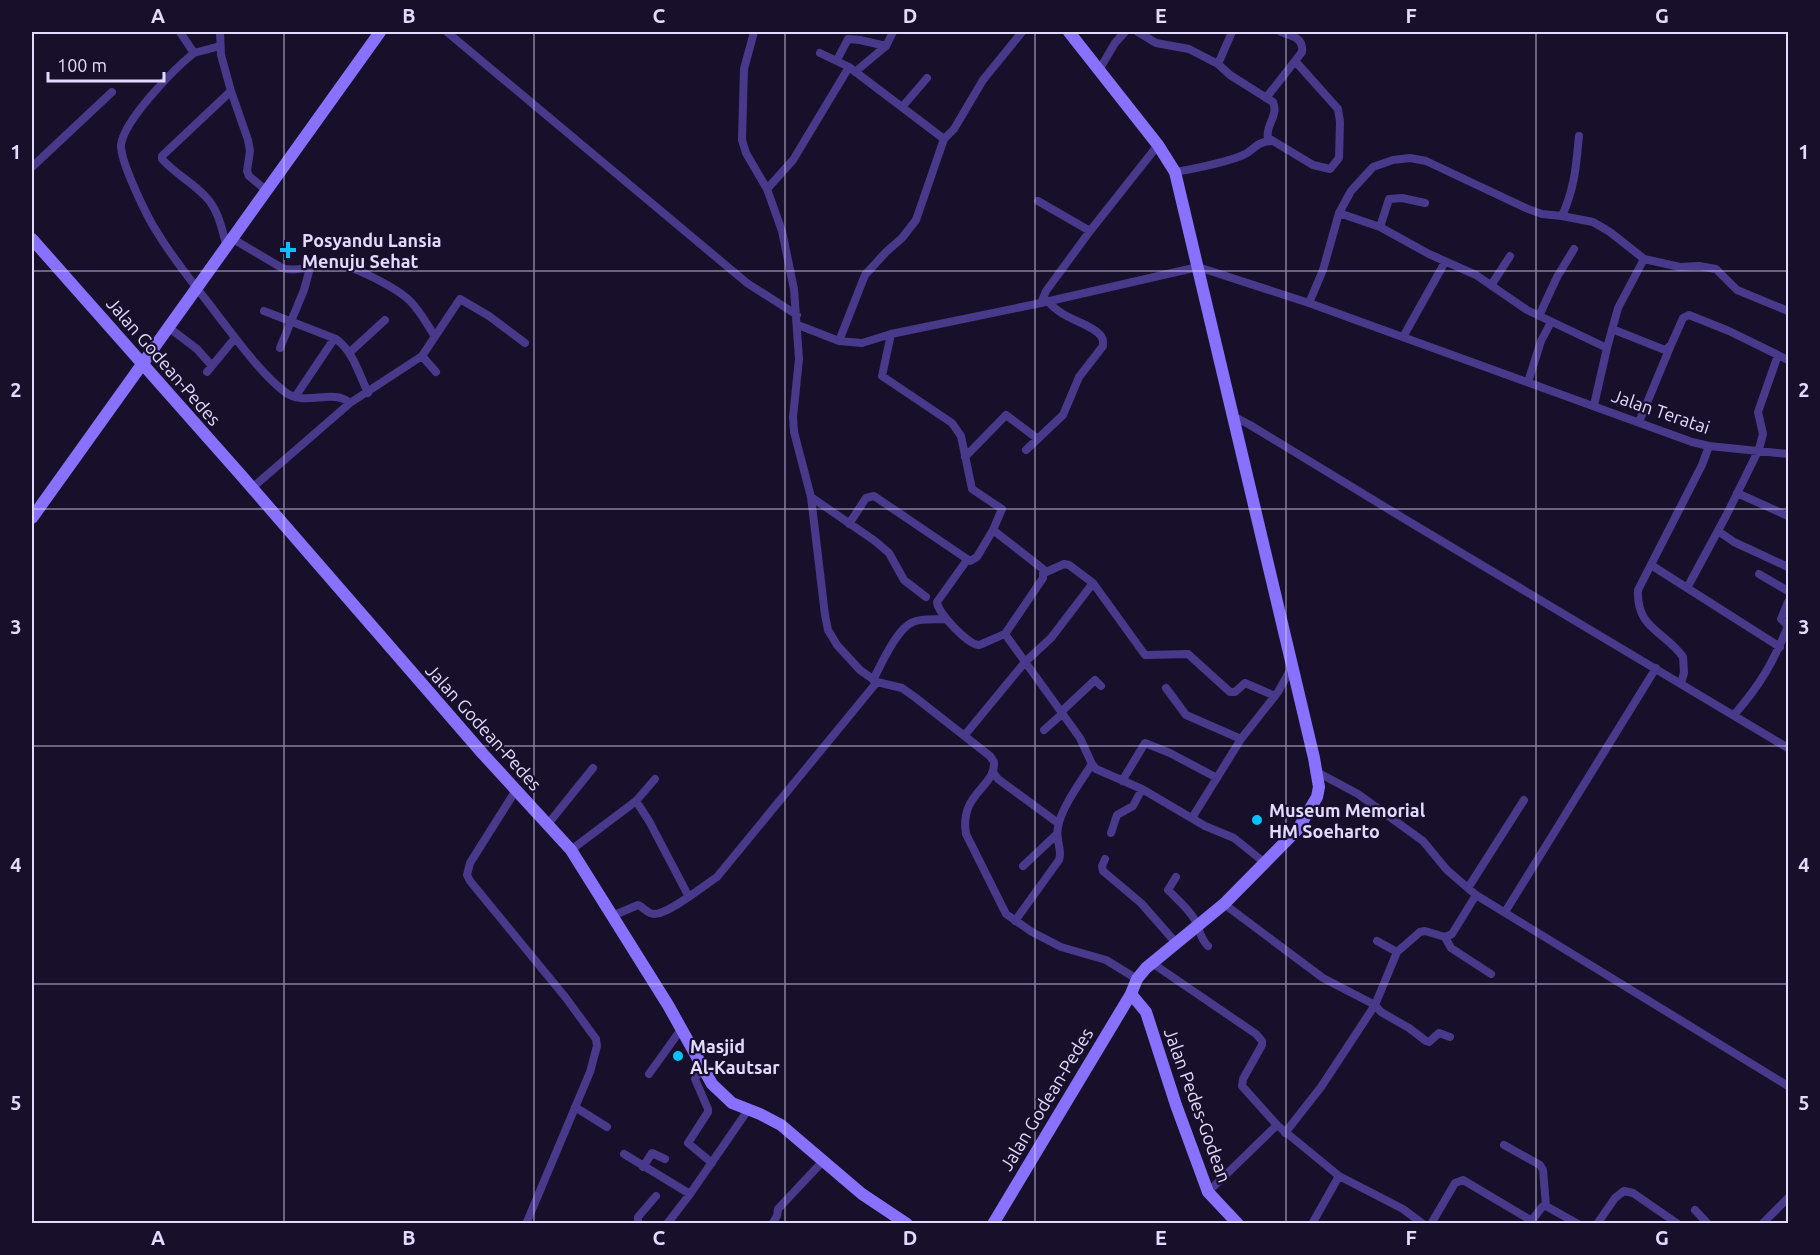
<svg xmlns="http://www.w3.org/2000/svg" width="1820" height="1255" font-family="Ubuntu,sans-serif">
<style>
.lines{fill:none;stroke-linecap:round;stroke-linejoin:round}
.street{stroke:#48398b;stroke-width:8}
.secondary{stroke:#8971ff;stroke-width:12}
.grid{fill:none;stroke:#e3daff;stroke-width:1.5;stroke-opacity:0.55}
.poi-dot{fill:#06c2ff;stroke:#18102b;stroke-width:2}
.labels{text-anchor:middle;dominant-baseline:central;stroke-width:4.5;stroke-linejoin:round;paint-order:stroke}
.poi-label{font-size:18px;font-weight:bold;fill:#e3daff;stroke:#18102b;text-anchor:start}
.street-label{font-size:18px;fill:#e3daff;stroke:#18102b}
.neatline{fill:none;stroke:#e3daff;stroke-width:2}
.grid-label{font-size:20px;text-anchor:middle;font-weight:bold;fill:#e3daff}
</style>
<rect width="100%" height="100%" fill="#18102b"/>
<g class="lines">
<!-- street -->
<path class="street" d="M180,32L194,53C174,69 124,120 121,145C120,161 147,217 157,232C175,262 198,289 219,317C237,340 262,375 285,392C304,407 333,388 350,403L422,356L460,299L489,316L525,343
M220,32L221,55L231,91L162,156V159C174,173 192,182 205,196C219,210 222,230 227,248
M447,32L747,283L797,315
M754,32L744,69L742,140L746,153L767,189L782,231L794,289L799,359L793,417L794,432L811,497L825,615L828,630L837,645L860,670L877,682L902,688L916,698L990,756L994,762C996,787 959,793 966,834L1006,914L1032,932L1061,947L1106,960L1137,979
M1138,32L1156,43L1189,49L1218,64L1230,75L1273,102C1279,116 1265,125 1268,138L1313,165L1330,169L1339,158L1340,122L1338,109L1296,62
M194,53L220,46
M820,53L849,67L944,139
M837,60L848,39L860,40L886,46
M1218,64L1232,32
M1099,70L1115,43L1125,32
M855,72L886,46L893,32
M231,91L248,140L250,151L247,171L249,176L267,191
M1266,98L1302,52C1304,38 1292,36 1281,32
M903,106L927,78
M32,167L112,92
M1175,172C1198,168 1220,164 1241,156C1255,151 1254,142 1271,141
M767,189L793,160L849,67
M1038,201L1090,231
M1339,213L1380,227L1429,254L1476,275L1527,310L1607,348L1594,405
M1562,216C1575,187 1576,166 1579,136
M1380,227L1389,199L1402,198L1425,203
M233,239L282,268C301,273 314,263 332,263C351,264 397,288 410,301C420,311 427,324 434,335
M1492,284L1510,256
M1041,303L1046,291L1090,231L1158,145
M1309,303L1323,270L1339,213L1351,191L1373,167L1393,160L1410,158L1426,161L1528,209L1542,214L1562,216L1593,222L1610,232L1644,259L1680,267L1699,266L1716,269L1737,290L1788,311
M264,311L336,339C353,351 359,374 368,393
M1539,316L1557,277L1574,249
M798,325L839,341L862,343L891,334L1041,303L1198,267L1309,303L1692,442L1709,446L1788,454
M168,327L197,349L212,366
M1612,329L1665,350L1671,345L1683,318L1689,315L1729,331L1788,360
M891,334L882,376L952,423L961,436L972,489L1002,509L993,530L1043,569V578L1005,634
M1403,337L1445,262
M839,341L865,275L886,252L902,238L916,220L944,139L954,129L983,80L1022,32
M280,348L304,290L310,268
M1607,348L1618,308L1644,259
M349,353L385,320
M422,356L436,372
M207,372L235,338
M1528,382L1541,341L1551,322
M295,397L334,339
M1233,416L1250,425L1408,521L1788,748
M1639,422L1671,345
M1026,450L1063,415L1079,377L1103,346C1103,342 1104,340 1101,336C1091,323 1061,319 1048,301
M965,457L1006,415L1038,439
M252,488L350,403
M1737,493L1788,516
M811,497L875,541L889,553L904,580L926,597
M849,524L866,498L874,496L970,561L977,557L993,530
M1718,531L1734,542L1788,567
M967,560L937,602C937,612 968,645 979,645C983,644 999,636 1005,634L1080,738L1092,764L1096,769L1142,789L1205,826L1234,838L1265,863
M1651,565L1780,647
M1759,574L1788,591
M1093,583L1145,655L1188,654L1230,692H1235L1245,683L1275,696
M1687,588L1727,514L1759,449L1763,434L1758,412L1778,355
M1788,602L1781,619L1788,626
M873,680C881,665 897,628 913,622C923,618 935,620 945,619
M1681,683L1684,673L1683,657C1665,631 1636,629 1638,590L1702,465L1709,446
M1166,688L1186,715L1241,739
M1061,712L1095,680L1101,686
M1734,715C1760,685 1773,663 1788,626
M1044,730L1062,714
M964,736L1025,662L1051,638L1093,583L1069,565L1064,564L1044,573
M993,772L998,779L1058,823
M1317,772L1358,794L1423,841L1447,870L1476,895L1788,1086
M1122,781L1145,743L1170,753L1217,778
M516,790L470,863L467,875L470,881L566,998L596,1039L597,1046L590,1072L526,1224
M636,801L649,821L689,897
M1192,818L1241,739L1278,692L1292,667
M548,824L593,768
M1111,833L1117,815L1133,806L1142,789
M571,850L636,801L655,779
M1105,859L1102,866L1103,871L1141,903L1177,944
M1023,866L1056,835
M1176,877L1168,890C1178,900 1188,908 1195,920C1200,930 1200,939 1208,946
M1468,888L1524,800
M1224,904L1323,978L1375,1005L1381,1012L1409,1028L1426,1041L1429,1042L1439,1033L1450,1037
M1505,912L1656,668
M612,916L638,905C643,907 648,914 654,914C667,915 705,885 717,877L877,682
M1015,921L1059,860C1063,849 1055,842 1058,827C1061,808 1081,781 1092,764
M1445,937L1451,948L1491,974
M1377,941L1397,952
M1152,963L1256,1034L1262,1041V1045L1243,1079L1242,1086L1277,1125
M704,1070L697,1075L695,1079L708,1109V1112L688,1143L712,1163
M649,1074L682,1028
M575,1107L607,1127
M1285,1133L1321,1087L1375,1005L1397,952L1420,932L1425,931L1445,937L1452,934L1476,895
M1504,1145L1540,1165L1543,1170L1546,1206
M624,1154L690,1194
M643,1167L652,1153L665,1159
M1208,1192L1277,1125L1339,1176L1403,1209L1423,1224
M1695,1210L1708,1224
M1530,1223L1542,1207L1546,1206L1578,1224
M638,1224V1217L656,1196
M667,1224L690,1194L748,1110
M772,1224L777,1216L778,1209L823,1161
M1312,1224L1339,1176
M1431,1224L1455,1183L1463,1180L1532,1221
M1597,1224L1615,1198L1624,1191L1633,1193L1678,1224
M1762,1224L1788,1198"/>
<!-- secondary -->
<path class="secondary" d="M32,239L240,474L483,754L571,850L668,1005L712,1084L732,1103L760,1114L781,1125L862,1194L907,1224
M32,518C149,357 263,193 380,32
M1131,994L1146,1012L1176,1105L1208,1192L1238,1224
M993,1224L1131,994L1137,979L1146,968L1224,904L1298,829L1317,797L1319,787L1314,758L1175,172L1158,145L1069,32"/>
</g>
<!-- grid -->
<path class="grid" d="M284,32V1224M534,32V1224M785,32V1224M1035,32V1224M1286,32V1224M1536,32V1224M32,271H1788M32,509H1788M32,746H1788M32,984H1788"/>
<!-- markers -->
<g class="poi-dot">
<path d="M285 241h6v6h6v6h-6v6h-6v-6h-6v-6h6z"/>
<circle cx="1257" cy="820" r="6"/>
<circle cx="678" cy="1056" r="6"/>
</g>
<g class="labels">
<!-- poi labels -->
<g class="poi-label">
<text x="302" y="240">Posyandu Lansia<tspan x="302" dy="21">Menuju Sehat</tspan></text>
<text x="1269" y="810">Museum Memorial<tspan x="1269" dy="21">HM Soeharto</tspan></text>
<text x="690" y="1046">Masjid<tspan x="690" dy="21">Al-Kautsar</tspan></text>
</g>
<!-- street labels -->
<g class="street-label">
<text transform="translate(164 361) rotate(49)">Jalan Godean-Pedes</text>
<text transform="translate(1661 411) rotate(19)">Jalan Teratai</text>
<text transform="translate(484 727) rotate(48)">Jalan Godean-Pedes</text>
<text transform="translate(1046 1099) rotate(-59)">Jalan Godean-Pedes</text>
<text transform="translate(1198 1105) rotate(70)">Jalan Pedes-Godean</text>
</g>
</g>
<!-- border -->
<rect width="1820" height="1255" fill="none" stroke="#18102b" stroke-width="66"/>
<!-- scale -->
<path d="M48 72v9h116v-9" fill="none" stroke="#e3daff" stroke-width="3"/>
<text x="57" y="72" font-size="18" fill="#e3daff" stroke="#18102b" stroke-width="4.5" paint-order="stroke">100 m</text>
<rect x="33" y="33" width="1754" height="1189" class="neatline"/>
<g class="grid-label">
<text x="158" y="23">A</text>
<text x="409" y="23">B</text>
<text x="659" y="23">C</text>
<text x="910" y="23">D</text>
<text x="1161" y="23">E</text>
<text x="1411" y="23">F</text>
<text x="1662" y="23">G</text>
<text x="16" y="159">1</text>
<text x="1804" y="159">1</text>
<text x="16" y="397">2</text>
<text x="1804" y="397">2</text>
<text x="16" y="634">3</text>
<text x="1804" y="634">3</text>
<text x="16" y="872">4</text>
<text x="1804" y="872">4</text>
<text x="16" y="1110">5</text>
<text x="1804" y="1110">5</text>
<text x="158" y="1245">A</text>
<text x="409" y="1245">B</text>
<text x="659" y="1245">C</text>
<text x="910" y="1245">D</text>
<text x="1161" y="1245">E</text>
<text x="1411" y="1245">F</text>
<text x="1662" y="1245">G</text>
</g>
</svg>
